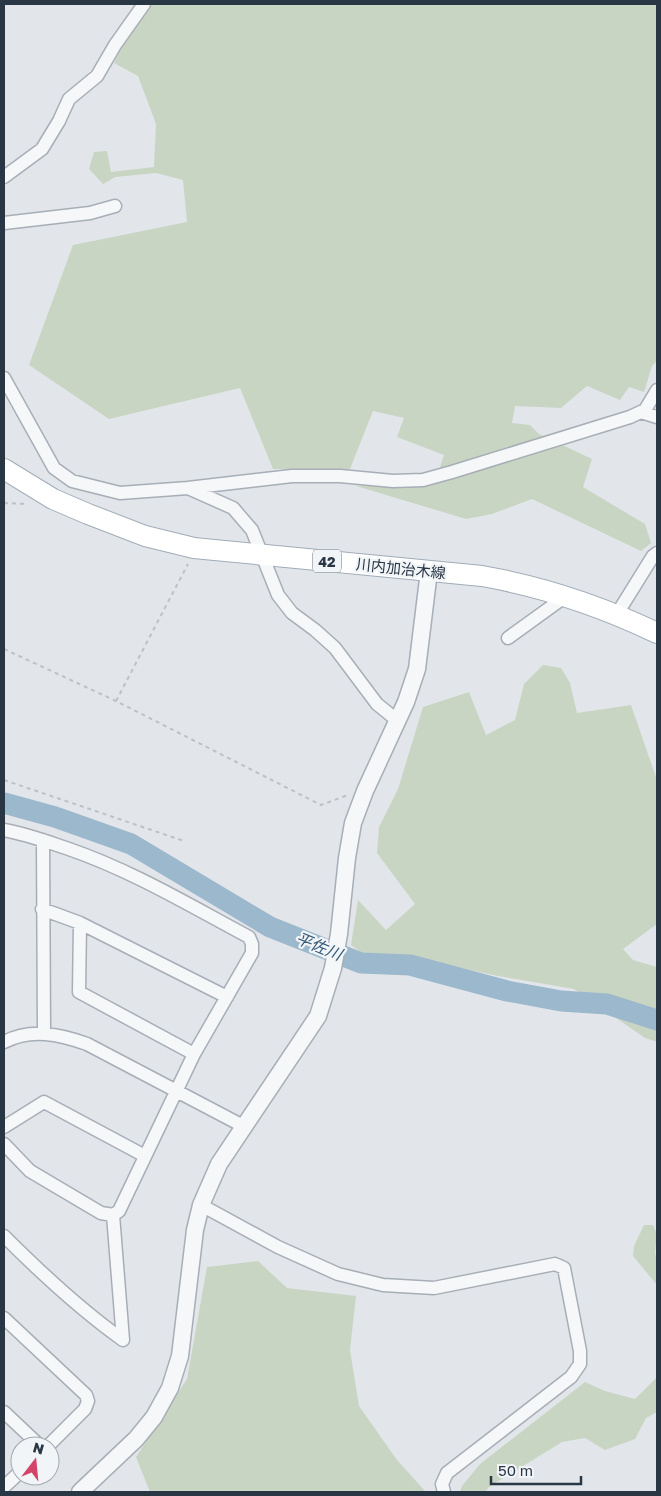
<svg xmlns="http://www.w3.org/2000/svg" width="661" height="1496" font-family="'Golos Text','Noto Sans JP',sans-serif">
<style>
.green{fill:#c9d5c3}
.lines{fill:none;stroke-linecap:round;stroke-linejoin:round}
.river{stroke:#9cb8cc;stroke-width:21}
.minor-casing{stroke:#a7aeb6;stroke-width:15}
.tertiary-casing{stroke:#a7aeb6;stroke-width:19}
.primary-casing{stroke:#a1acb7;stroke-width:22}
.path{stroke:#bcc1c6;stroke-width:2;stroke-dasharray:4 4;stroke-linecap:butt}
.minor{stroke:#f5f7f9;stroke-width:12}
.tertiary{stroke:#f5f7f9;stroke-width:16}
.primary{stroke:#fff;stroke-width:20}
.labels{text-anchor:middle;dominant-baseline:central;stroke-width:4.5;stroke-linejoin:round;paint-order:stroke}
.shield{fill:#f2f5f8;stroke:#656f7a;stroke-width:1}
.shield-label{font-size:14px;font-weight:bold;fill:#293644}
.street-label{font-size:15px;fill:#293644;stroke:#f2f5f8}
.water-label{font-size:16px;font-style:italic;fill:#325979;stroke:#f2f5f8}
</style>
<rect width="100%" height="100%" fill="#e2e6eb"/>
<!-- green -->
<path class="green" d="M151,4H657V361L652,366L644,392L629,387L620,400L587,386L561,408L515,406L512,423L530,425L539,434L592,459L583,487L645,524L651,543L641,551L532,499L492,514L466,519L356,486L435,483L444,455L397,437L404,418L373,411L350,469H273L240,388L109,419L29,365L73,245L187,222L183,180L156,173L115,177L103,184L89,169L94,152L107,151L111,172L154,167L156,124L138,76L114,63L132,28Z
M543,665L561,668L570,683L577,713L631,705L657,780V924L623,949L633,960L657,967V1042L645,1038L574,989L498,976L401,955H365L351,945L358,900L386,930L415,904L377,853L379,827L398,789L423,707L469,692L486,735L515,720L524,684Z
M644,1225H653L657,1234L655,1254L657,1258V1285L633,1256L634,1246Z
M258,1261L287,1288L356,1296L350,1350L359,1406L397,1460L426,1492H150L136,1457L187,1379L207,1267Z
M657,1377V1412L646,1418L635,1439L605,1450L585,1438L562,1442L489,1487L485,1492H460L462,1486L480,1464L585,1382L605,1391L635,1399Z"/>
<g class="lines">
<!-- river -->
<path class="river" d="M4,803L55,817L131,844L270,927L361,963L410,965L507,991L561,1001L607,1004L657,1020"/>
<!-- minor casing -->
<g class="minor-casing">
<path id="minor" d="M4,177L42,149L59,121L69,99L97,76L115,45L144,4
M4,223L90,213L115,206
M4,378L54,468L72,481L120,493L188,488L233,508L252,530L278,595L292,613L315,630L335,648L377,704L398,721
M641,412L657,417
M188,488L292,476H340L393,481L423,480L452,472L630,417L645,410L657,390
M617,614L653,556L657,553
M508,638L566,596
M4,830C26,834 45,841 66,848C131,870 189,905 249,937L252,944V953L194,1054L119,1211L113,1215L101,1213L30,1171L4,1144
M43,840L44,1033
M42,909L80,923L227,997
M80,923L79,992L194,1054
M4,1042C31,1028 59,1034 87,1044L245,1127
M4,1127L44,1102L145,1156
M201,1205L278,1247L338,1274L383,1285L434,1288L555,1264L564,1268L580,1351V1364L571,1377L447,1473L442,1484L444,1492
M4,1236C41,1273 81,1310 123,1340L113,1215
M4,1318L86,1395L88,1401L85,1409L48,1446
M4,1412L40,1446
M4,1487L20,1472"/>
</g>
<!-- tertiary casing -->
<g class="tertiary-casing">
<path id="tertiary" d="M80,1492L136,1439L154,1417L170,1388L180,1356L195,1230L201,1205L219,1164L318,1016L333,968L339,934L347,858L353,823L365,791L406,702L417,669L429,571"/>
</g>
<!-- primary casing -->
<g class="primary-casing">
<path id="primary" d="M4,469L53,499L88,514L145,536L194,548L482,576C544,587 601,606 657,633"/>
</g>
<!-- path -->
<path class="path" d="M4,503L28,504
M4,649L116,701L321,805L348,795
M116,701L188,564
M4,780L184,841"/>
<!-- minor -->
<use href="#minor" class="minor"/>
<!-- tertiary -->
<use href="#tertiary" class="tertiary"/>
<!-- primary -->
<use href="#primary" class="primary"/>
</g>
<g class="labels">
<!-- shield labels -->
<rect class="shield" x="313" y="549.5" width="28" height="23" rx="4"/>
<g class="shield-label">
<text x="327" y="561">42</text>
</g>
<!-- street labels -->
<g class="street-label">
<text transform="translate(401 568) rotate(6)">川内加治木線</text>
</g>
<!-- water labels -->
<g class="water-label">
<text transform="translate(319 946) rotate(22)">平佐川</text>
</g>
</g>
<!-- border -->
<rect width="661" height="1496" fill="none" stroke="#293644" stroke-width="10"/>
<!-- north arrow -->
<g transform="translate(35 1461) rotate(16)"><circle r="24" fill="#f2f5f8" stroke="#a2a9b0"/>
<path d="M0-4L9 19L0 12L-9 19Z" fill="#d34568"/>
<text y="-8" font-size="14" font-weight="bold" text-anchor="middle" fill="#293644">N</text>
</g>
<!-- scale -->
<path d="M491 1476v8h90v-8" fill="none" stroke="#293644" stroke-width="2.5"/>
<text x="498" y="1476" font-size="15" fill="#293644" stroke="#f2f5f8" stroke-width="4" paint-order="stroke">50 m</text>
</svg>
